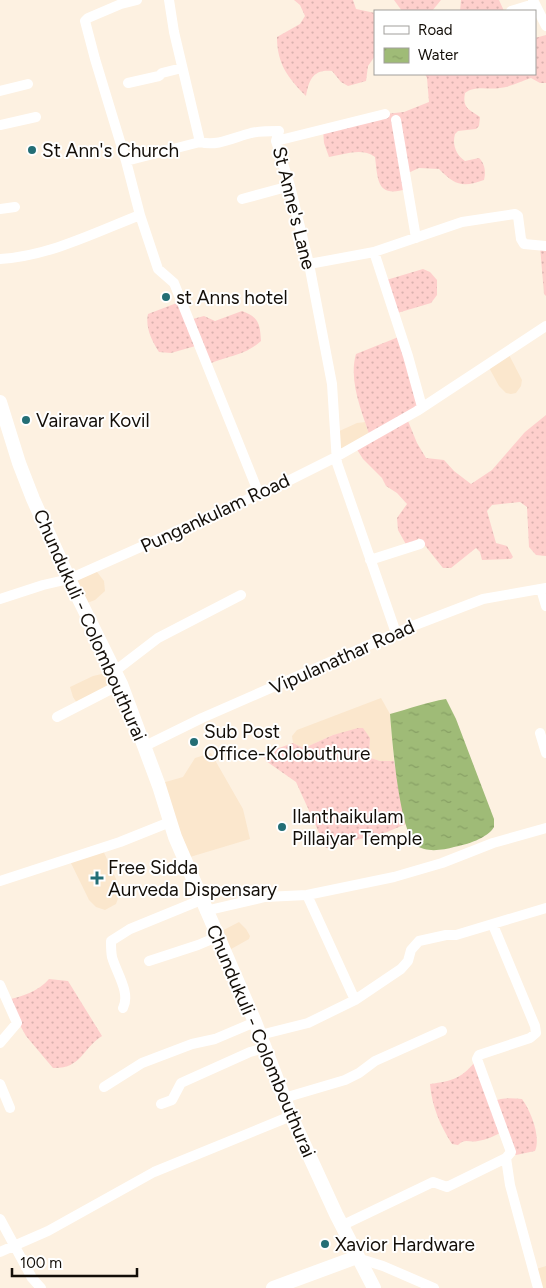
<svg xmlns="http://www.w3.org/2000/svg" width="546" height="1288" font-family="Figtree,sans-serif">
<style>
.built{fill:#fbe7cd}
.grass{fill:url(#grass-dots)}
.water{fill:url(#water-ripples)}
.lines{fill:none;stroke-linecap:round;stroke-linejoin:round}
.street{stroke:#fff;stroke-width:10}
.secondary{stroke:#fff;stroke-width:14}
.poi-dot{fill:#236e75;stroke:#fff;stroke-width:2}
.labels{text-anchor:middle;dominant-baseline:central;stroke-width:4;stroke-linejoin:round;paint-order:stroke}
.poi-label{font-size:19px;fill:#130e08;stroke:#fff;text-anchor:start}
.street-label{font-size:19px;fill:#130e08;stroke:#fff}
</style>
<defs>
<pattern id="grass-dots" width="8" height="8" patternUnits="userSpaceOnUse" patternTransform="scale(1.25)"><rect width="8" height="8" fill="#fecfcc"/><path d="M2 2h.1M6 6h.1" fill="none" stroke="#d9b1ae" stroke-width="1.8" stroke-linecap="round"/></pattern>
<pattern id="water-ripples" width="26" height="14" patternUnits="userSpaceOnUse" patternTransform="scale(1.25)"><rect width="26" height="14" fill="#9fbb77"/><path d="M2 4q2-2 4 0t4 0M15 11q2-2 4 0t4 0" fill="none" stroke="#88a065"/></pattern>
</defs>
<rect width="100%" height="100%" fill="#fdf1e1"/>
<!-- built -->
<path class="built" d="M507,351L522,380L521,386L516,393L511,394L506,393L499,386L487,364Z
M365,422L371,440L337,458L335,433L357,423Z
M94,568L104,581L105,591L95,600L82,605L69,579Z
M115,671L121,684L79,706L73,697L70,687L93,676Z
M381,698L390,714L394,761H380L371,758L369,755L370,738L344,733L333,735L304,748L293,743L292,736L297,730Z
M211,753L243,809L250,839L190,857L162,783L183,777L195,758Z
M102,848L121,890L116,904L105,910L96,907L89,900L69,859Z
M239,922L246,929L250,936L249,939L224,953L216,934Z
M546,1266V1288H538L533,1270Z"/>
<!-- grass -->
<path class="grass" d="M294,0H353L356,9L375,13V56L368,66L366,81L348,86L341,82L332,71C313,69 309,80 306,96C288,78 277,64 277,37L300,24L305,16L300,5Z
M394,0H441L432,11H402Z
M461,0H499L504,11H460Z
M546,35V83H540L531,78C521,81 510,87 500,88C488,90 475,85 465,93C462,108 469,109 480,117L479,126L476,129L458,131L455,134C452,145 456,155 465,161L479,158C485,164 486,172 484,180C462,188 455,185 439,169L419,168L408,173L407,189C377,198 378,181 375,157C361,147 344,155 329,157L324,143L323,129L385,114L404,112L429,102L427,78L425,74H535V38Z
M540,246H546V296L544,294Z
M423,269L430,272L437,280V295L431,303L394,314L383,281Z
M182,301L189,320L204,316L215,321L242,311C259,317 260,324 261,341C243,357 228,355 207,365L199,345L171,353L159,352C152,341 145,327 148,314Z
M401,336L425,411L408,421L417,443L426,458L444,460L454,471L471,484L492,470L525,432L546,415V556L536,555L529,547L527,507L520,502L492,505L487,511L496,543L507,546L513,557L511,559L482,560L480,552L476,548L451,568H443L419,538L408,548L398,530L397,518L407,504L397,493L386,486L382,478L363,459L356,448L371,440C363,414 348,382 356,354Z
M358,728H363L370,738L369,754L371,758L380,761H394L406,824L387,832L326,848L296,782L266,761L262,754L293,743L304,748L333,735Z
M49,979L68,981L102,1036C81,1050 81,1069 53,1068L26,1036L6,1000C21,997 39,991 49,979Z
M477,1059L492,1102C502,1097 511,1098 522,1099C531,1111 541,1137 535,1151L516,1155L511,1152L502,1132C494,1136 486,1140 478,1141C469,1143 465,1138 458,1145L452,1144C440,1125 432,1107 430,1084C453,1081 463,1078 477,1059Z"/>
<!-- water -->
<path class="water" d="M446,699L456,719L494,819V827C488,838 466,845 454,847C443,850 426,853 416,845C399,831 392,738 390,714C409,709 427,702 446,699Z"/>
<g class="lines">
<!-- street -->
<path class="street" d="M169,0L174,32L200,142
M533,0L546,26
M511,11L534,4
M128,83L159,76L162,73L182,68
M0,91L28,84
M396,120L416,238
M0,125L36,117
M276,141L385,114
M126,161L200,142C217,147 235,137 251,133C260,131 270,131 279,131L276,141L290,186L309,264L332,384L337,463L396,633
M242,199L290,186
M0,209L15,207
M140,215L158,269L174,283L259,494
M0,259C49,256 94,233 140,215L126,161L95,59L85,21L88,18L121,4L137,0
M309,264L374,252
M422,407L408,356L374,252L462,222L515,214L518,216L521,239L524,244L546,246
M370,560L420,544
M541,589L546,606
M0,599L43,585L69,579L282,484L336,457L417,411L546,326
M115,671L158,638L241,595
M57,717L121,684
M540,733L546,753
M145,746L202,718L410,627L483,599L546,588
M0,881L120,842L170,822
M307,895L355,1000
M205,911L265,897L307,895L394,877L442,863L493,843L546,828
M493,925L535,1026L536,1033L530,1038L479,1055L477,1059L511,1152L506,1158L510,1185L538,1288
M149,961L198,945L217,937
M0,985L17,1023L0,1043
M123,1008C131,993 116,972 112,957C111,952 111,946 111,941L130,929L201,900
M260,1035L308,1023L355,1000L401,969L408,961L411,950L419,941L446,935H456L546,908
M0,1084L10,1108
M104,1087L142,1063L192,1044L215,1039L255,1022
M284,1098L345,1080L359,1073L375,1061L442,1031
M161,1104L172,1100L181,1083L250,1052L265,1048
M0,1219L32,1278L41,1288
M341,1226L433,1182L447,1187L506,1158
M0,1252L48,1231L154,1172L291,1116
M357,1258L383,1266L434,1288"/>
<!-- secondary -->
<path class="secondary" d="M0,402L19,463L33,499L69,579L121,684L159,786L175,837L255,1022L291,1116L336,1214L374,1288
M273,1288L357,1257"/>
</g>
<!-- markers -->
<g class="poi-dot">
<circle cx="32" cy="150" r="5"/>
<circle cx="166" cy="297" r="5"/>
<circle cx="26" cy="420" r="5"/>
<circle cx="194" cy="742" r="5"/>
<circle cx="282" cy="827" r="5"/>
<path d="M94.5 870.5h5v5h5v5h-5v5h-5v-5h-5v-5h5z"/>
<circle cx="325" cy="1244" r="5"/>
</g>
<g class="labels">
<!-- poi labels -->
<g class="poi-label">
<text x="42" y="150">St Ann's Church</text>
<text x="176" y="297">st Anns hotel</text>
<text x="36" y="420">Vairavar Kovil</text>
<text x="204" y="731">Sub Post<tspan x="204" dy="22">Office-Kolobuthure</tspan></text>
<text x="292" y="816">Ilanthaikulam<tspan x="292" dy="22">Pillaiyar Temple</tspan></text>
<text x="108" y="867">Free Sidda<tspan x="108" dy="22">Aurveda Dispensary</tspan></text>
<text x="335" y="1244">Xavior Hardware</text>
</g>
<!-- street labels -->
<g class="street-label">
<text transform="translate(294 208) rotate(76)">St Anne's Lane</text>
<text transform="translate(215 513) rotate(-25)">Pungankulam Road</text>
<text transform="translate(90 625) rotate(66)">Chundukuli - Colombouthurai</text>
<text transform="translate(342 657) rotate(-24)">Vipulanathar Road</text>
<text transform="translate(261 1041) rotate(67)">Chundukuli - Colombouthurai</text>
</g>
</g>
<!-- legend -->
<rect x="374" y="10" width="162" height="65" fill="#ffffff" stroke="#a19f9c"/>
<rect x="384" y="26" width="25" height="8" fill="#ffffff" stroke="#a19f9c"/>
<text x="418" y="35" font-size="15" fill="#130e08">Road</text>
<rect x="384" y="48" width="25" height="15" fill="url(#water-ripples)" stroke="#a19f9c"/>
<text x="418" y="60" font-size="15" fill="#130e08">Water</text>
<!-- scale -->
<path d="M12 1268v8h125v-8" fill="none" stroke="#130e08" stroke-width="2.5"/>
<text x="20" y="1268" font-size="15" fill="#130e08" stroke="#ffffff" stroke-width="4" paint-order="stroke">100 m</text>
</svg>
